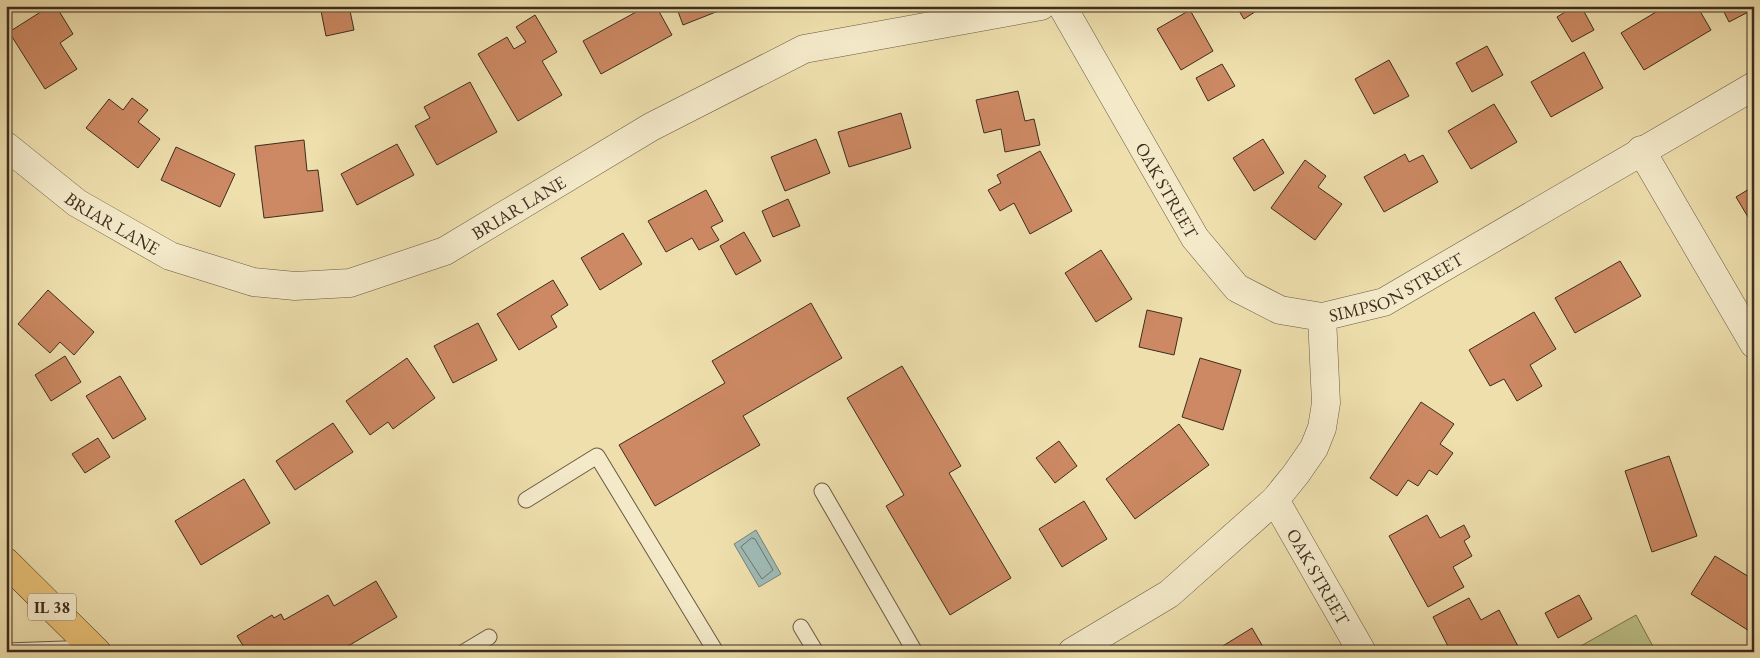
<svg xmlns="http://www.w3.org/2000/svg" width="1760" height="658" font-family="'EB Garamond',serif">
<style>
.green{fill:#bcc187;stroke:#7c7754}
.water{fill:#9ebab5;stroke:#778279}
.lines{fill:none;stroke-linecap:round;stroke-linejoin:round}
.shore{stroke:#6e746a;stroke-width:1}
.building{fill:#cc8963;stroke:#3d2d20}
.service-casing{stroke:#695a43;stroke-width:17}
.minor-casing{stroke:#695a43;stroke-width:29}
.primary-casing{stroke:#3d2d20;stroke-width:29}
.service{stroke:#f4eaca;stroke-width:15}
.minor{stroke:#f4eaca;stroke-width:28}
.primary{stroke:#e7c076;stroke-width:28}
.labels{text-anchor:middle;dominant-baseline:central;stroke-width:4;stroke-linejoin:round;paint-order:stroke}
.shield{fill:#f4eaca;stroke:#746653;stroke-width:1}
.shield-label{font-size:16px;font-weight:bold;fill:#3d2d20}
.street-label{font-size:18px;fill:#3d2d20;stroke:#f4eaca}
</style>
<rect width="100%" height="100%" fill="#eedfad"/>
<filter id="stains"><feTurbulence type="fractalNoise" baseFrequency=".004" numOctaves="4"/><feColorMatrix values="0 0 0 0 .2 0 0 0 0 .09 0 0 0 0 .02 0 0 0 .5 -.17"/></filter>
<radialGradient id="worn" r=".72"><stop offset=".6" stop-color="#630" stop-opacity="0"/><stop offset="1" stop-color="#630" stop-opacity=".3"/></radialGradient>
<!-- green -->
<path class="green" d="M1636,615L1656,652H1570Z"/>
<!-- water -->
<path class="water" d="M756,530L781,574L759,587L734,544Z"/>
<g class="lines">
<!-- shore -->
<path class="shore" d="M752,538L755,539L773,570L762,579L741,547Z"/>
</g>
<!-- building -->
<path class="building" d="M50,6H56L73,34L60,43L77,69L45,89L9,32Z
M320,6H349L354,30L326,36Z
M647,6H656L672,35L601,74L583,41Z
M676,6H731L683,25Z
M1236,6H1264L1244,19Z
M1575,6H1581L1594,30L1572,42L1557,17Z
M1666,6H1697L1711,30L1644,70L1621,33Z
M1721,6H1754V9L1729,22Z
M1190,10L1213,51L1181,70L1157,29Z
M535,15L557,52L542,61L562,95L518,121L478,54L507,37L514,49L526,42L516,27Z
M1487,46L1503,75L1472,92L1456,63Z
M1584,52L1603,88L1551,117L1531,82Z
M1389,60L1409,96L1374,114L1355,79Z
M1222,64L1235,86L1208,101L1196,78Z
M470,82L497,132L437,165L415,126L430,118L424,107Z
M1018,91L1025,121L1034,119L1040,145L1005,152L1001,129L984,133L976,100Z
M132,98L148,110L138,122L160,139L138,168L86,128L109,99L123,110Z
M1494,104L1517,142L1471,169L1448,131Z
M901,113L911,148L849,167L838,132Z
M816,139L830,173L785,191L771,157Z
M1263,139L1284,173L1254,191L1233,158Z
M304,140L307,171L318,170L323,211L264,218L255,146Z
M397,144L414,175L357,205L341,174Z
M176,147L235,174L220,207L161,180Z
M1040,151L1072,211L1030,234L1014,203L1000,211L988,190L1001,183L997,175Z
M1405,154L1409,162L1423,155L1438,182L1384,212L1364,177Z
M1305,160L1326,176L1318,187L1342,204L1315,240L1271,208Z
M1754,186V227L1736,197Z
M706,190L723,221L711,227L719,240L699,250L692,238L666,252L648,221Z
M788,199L800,226L773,237L762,211Z
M744,232L761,261L736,275L720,246Z
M623,233L642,264L600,290L581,258Z
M1101,250L1132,299L1096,322L1065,273Z
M6,258L12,264L6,271Z
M1620,261L1641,296L1575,333L1555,298Z
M553,280L568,305L551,316L557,327L519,350L497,314Z
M48,290L94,332L74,355L60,342L50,353L18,324Z
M811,303L842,358L743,416L760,445L655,506L619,445L725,383L712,361Z
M1147,310L1182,318L1174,355L1139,347Z
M1534,312L1556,349L1530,365L1542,386L1517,401L1504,379L1490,386L1469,350Z
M478,323L497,360L453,383L434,346Z
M65,356L81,382L51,401L35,375Z
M407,358L435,398L393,429L388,422L370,435L346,401Z
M1200,358L1241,370L1223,430L1182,417Z
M902,366L961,466L949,473L1011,578L950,615L886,506L904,495L847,398Z
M120,376L146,419L113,439L86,396Z
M1421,402L1454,424L1440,444L1453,453L1437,475L1429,470L1418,486L1408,480L1397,496L1370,478Z
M333,423L353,452L295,490L276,461Z
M1179,424L1209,465L1135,519L1106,479Z
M98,438L110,457L85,473L72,454Z
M1059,441L1077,466L1055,483L1036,458Z
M1669,456L1697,536L1652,552L1625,471Z
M244,479L270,523L201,565L175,521Z
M1084,501L1107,539L1062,567L1039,529Z
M1427,515L1440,538L1464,525L1470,537L1464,541L1472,556L1453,567L1464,587L1428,607L1389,536Z
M1715,556L1754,580V634L1691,594Z
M376,581L397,617L338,652H298L296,649L292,652H247L237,636L272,615L274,618L281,614L284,620L328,595L334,606Z
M1579,595L1592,619L1558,638L1545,613Z
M1469,598L1481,620L1499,610L1521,652H1451L1433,617Z
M1252,628L1266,652H1213Z"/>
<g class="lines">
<!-- service casing -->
<g class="service-casing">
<path id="service" d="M822,491L915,652
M526,500L597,456L716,652
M801,627L816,652
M6,651L93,648
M464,652L489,637"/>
</g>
<!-- minor casing -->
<g class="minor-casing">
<g id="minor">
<path id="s1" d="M1062,6L1195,238L1237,288L1280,310L1322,317L1384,302L1754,86"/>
<path id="s2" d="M6,146L77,203L170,256L253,282L295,286L350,283L445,251L651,127L804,49L1041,6"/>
<path d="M1641,150L1754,344"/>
<path id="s3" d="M1275,500L1362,652"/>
<path d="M1072,652L1169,594L1275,500L1296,474L1314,448L1322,428L1326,403L1322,317"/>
</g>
</g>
<!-- primary casing -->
<g class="primary-casing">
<path id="primary" d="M6,562L97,652"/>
</g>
<!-- service -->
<use href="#service" class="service"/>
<!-- minor -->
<use href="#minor" class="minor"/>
<!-- primary -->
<use href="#primary" class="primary"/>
</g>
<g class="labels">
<!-- shield labels -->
<rect class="shield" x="28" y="593.5" width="48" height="27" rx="4"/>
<g class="shield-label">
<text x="52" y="607">IL 38</text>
</g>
<!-- street labels -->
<g class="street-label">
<text stroke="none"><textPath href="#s1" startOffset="212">OAK STREET</textPath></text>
<text stroke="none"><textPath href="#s2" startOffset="568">BRIAR LANE</textPath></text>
<text stroke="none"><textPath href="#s2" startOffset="132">BRIAR LANE</textPath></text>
<text stroke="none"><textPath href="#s1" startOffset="504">SIMPSON STREET</textPath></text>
<text stroke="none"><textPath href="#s3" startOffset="88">OAK STREET</textPath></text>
</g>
</g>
<!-- margin -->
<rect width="1760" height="658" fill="none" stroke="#eedfad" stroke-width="25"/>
<rect x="8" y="8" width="1745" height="643" fill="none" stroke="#3d2d20" stroke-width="2.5"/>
<rect x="12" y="12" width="1735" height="633" fill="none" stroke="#3d2d20"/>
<rect width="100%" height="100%" filter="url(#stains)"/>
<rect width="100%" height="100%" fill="url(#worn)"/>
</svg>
